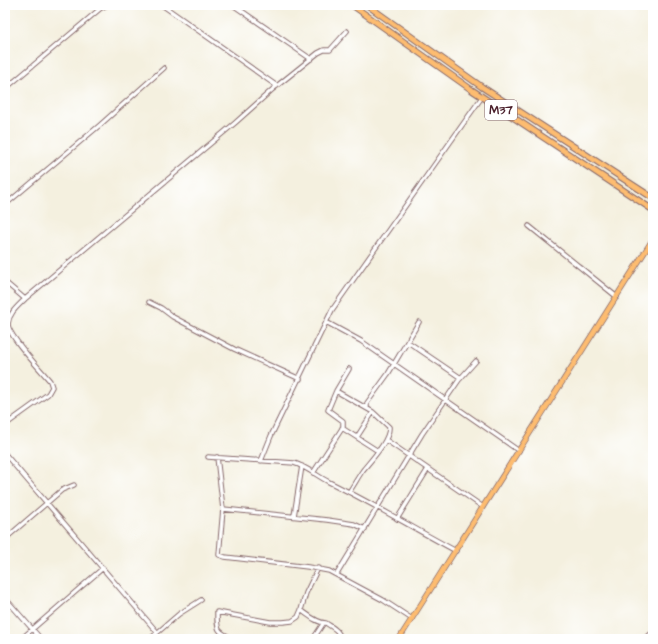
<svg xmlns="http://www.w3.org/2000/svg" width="658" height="644" font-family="'Architects Daughter',sans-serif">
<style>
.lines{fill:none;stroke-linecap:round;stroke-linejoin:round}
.minor-casing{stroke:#86686a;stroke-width:5.5}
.major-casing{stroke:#86686a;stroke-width:6}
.highway-casing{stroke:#86686a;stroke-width:7}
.minor{stroke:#fff;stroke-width:3.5}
.major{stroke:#fdbc70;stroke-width:4.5}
.highway{stroke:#fdbc70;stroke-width:5}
.labels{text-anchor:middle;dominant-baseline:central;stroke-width:3.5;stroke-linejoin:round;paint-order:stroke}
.shield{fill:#fff;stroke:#80626b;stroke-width:1}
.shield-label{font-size:12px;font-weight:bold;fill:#4a1f2b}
</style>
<rect width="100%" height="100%" fill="#fff"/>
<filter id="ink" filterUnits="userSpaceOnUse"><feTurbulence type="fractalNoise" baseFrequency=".025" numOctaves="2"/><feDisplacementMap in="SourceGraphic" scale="8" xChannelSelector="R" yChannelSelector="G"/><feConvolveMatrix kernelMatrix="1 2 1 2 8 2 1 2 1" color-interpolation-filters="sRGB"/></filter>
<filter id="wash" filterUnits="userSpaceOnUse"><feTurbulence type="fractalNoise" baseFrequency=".012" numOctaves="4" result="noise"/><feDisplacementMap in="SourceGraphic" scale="16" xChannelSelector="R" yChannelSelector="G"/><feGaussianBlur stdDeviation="0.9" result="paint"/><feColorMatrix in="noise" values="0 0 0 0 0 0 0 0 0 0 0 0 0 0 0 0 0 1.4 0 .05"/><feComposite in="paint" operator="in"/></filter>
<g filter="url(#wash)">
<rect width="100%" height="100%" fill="#f4f0df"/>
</g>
<g filter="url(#ink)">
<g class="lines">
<!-- minor casing -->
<g class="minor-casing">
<path id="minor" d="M162,5L277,86
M233,5L311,59
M5,89L75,30L101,8L107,5
M5,205L100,125L164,68
M529,226L617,297
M5,282L25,299L235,123L273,89L318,53L324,50H330L347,31
M149,302L161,308L173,317L234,349L300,379
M326,322L361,341L519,451
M408,342L461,378
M336,391L373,412L389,427C390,440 371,460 363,470C358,477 354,485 349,492
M367,408V403L388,374L419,322
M5,425L48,394L52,387L50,381C41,370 8,336 8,324C9,313 18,306 25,299
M342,428L378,451
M357,437L373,412
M386,440L483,507
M5,454L157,632
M208,457L294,463C307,467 317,476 329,482C372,503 413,528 456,551
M217,457L223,509L219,555L225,557L308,567L329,571L383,600L412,619
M261,461L271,436L332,310L482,97
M313,473L343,427V421L328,410L336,391L349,369
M223,509L327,520L354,524L365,529
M294,516L302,466
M397,519L428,469
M5,539L62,490L74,485
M318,568L306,593L301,610C308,615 317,623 326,623C333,628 339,630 341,639
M337,574L422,434L459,380L476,361
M5,598L41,639
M646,638L653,632
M21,639L103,568
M150,639L179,614L201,600
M233,639C217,631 217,631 217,612L270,622H283L292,621L298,617L301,610
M313,639L323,624"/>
</g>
<!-- major casing -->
<g class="major-casing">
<path id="major" d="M399,639L653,239"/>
</g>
<!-- highway casing -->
<g class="highway-casing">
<path id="highway" d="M352,5L472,90L653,210
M367,5L482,87L653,198"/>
</g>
<!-- minor -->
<use href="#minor" class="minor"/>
<!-- major -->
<use href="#major" class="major"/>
<!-- highway -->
<use href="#highway" class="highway"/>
</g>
</g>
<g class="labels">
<!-- shield labels -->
<rect class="shield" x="485" y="100" width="32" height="20" rx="3"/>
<g class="shield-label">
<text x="501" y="110">M37</text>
</g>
</g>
<!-- margin -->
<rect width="658" height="644" fill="none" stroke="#fff" stroke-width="20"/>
</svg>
